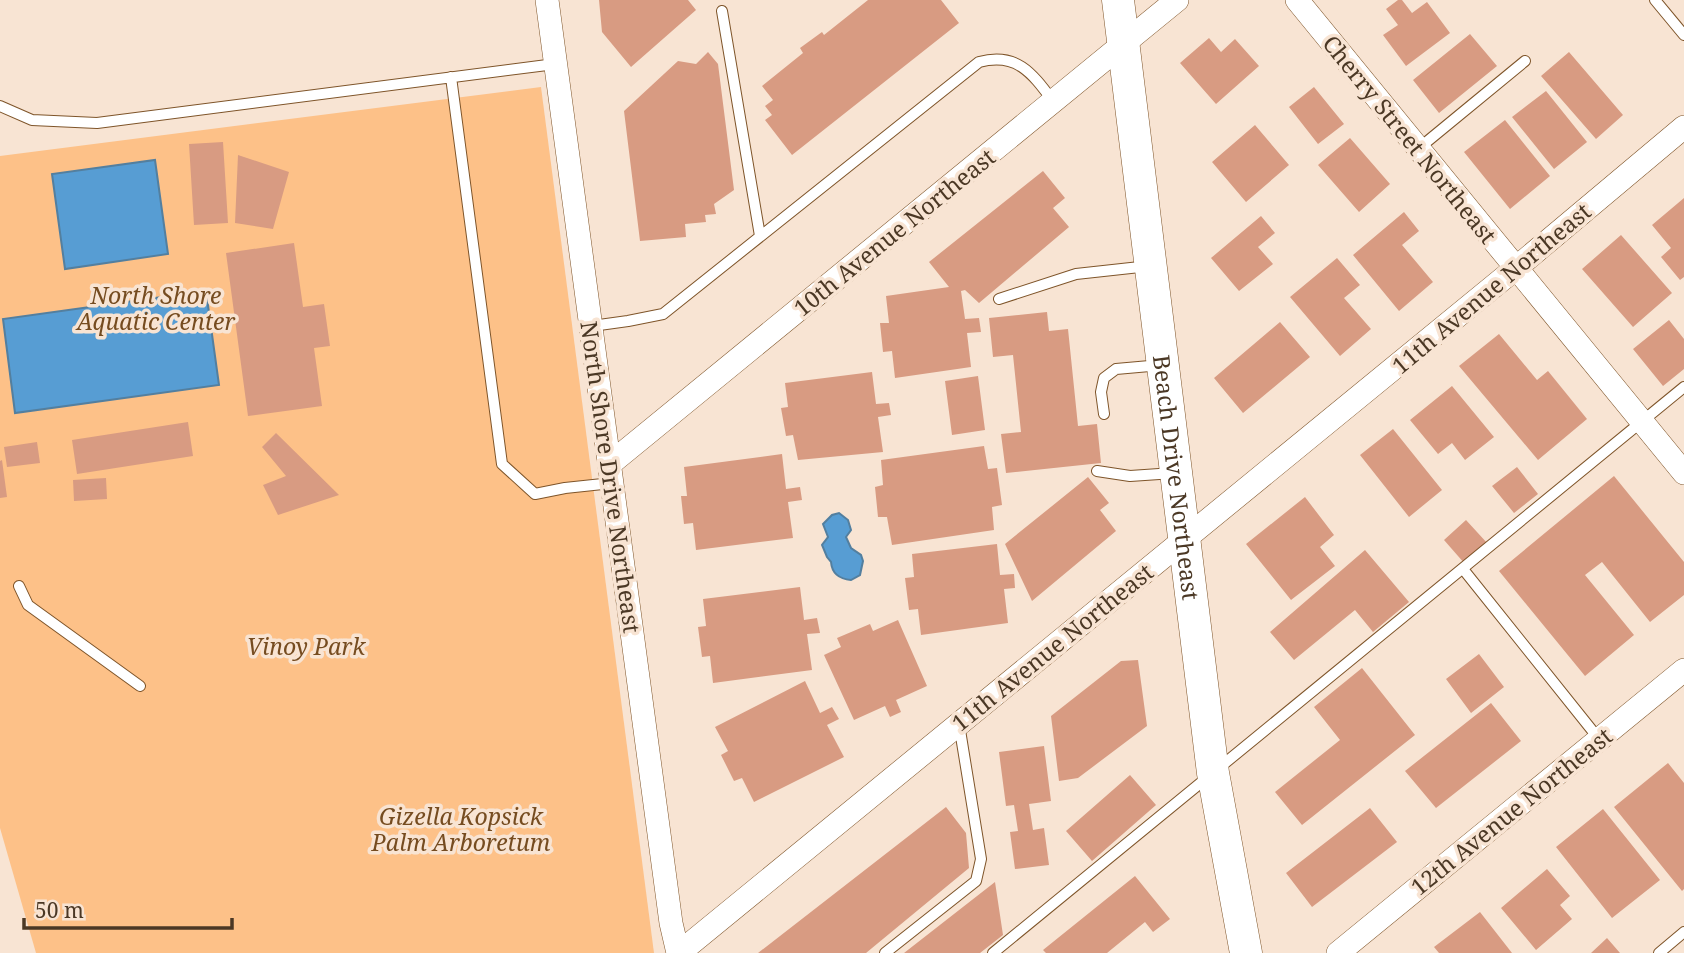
<svg xmlns="http://www.w3.org/2000/svg" width="1684" height="953" font-family="'Noto Serif',serif">
<style>
.green{fill:#fdc188}
.water{fill:#579dd3;stroke:#537f9f;stroke-width:2}
.building{fill:#d89b82}
.lines{fill:none;stroke-linecap:round;stroke-linejoin:round}
.lane-casing{stroke:#7e5429;stroke-width:12}
.street-casing{stroke:#7e5429;stroke-width:24}
.secondary-casing{stroke:#7e5429;stroke-width:33}
.lane{stroke:#fff;stroke-width:10}
.street{stroke:#fff;stroke-width:23}
.secondary{stroke:#fff;stroke-width:32}
.labels{text-anchor:middle;dominant-baseline:central;stroke-width:7;stroke-linejoin:round;paint-order:stroke}
.street-label{font-size:23px;fill:#4b3825;stroke:#f8e4d3}
.park-label{font-size:23px;font-style:italic;fill:#764c20;stroke:#f8e4d3}
</style>
<rect width="100%" height="100%" fill="#f8e4d3"/>
<!-- green -->
<path class="green" d="M541,87L654,953H36L0,828V156Z"/>
<!-- water -->
<path class="water" d="M155,160L168,254L65,269L52,174Z
M206,291L219,385L15,413L3,319Z
M839,513L848,520L851,530L846,537L851,548L861,555L863,561L860,575L851,580C839,579 832,574 831,562L827,557L822,545L828,537L823,524L832,515Z"/>
<!-- building -->
<path class="building" d="M599,0H688L696,10L631,67L602,32Z
M868,0H941L959,23L792,155L765,120L772,115L765,106L773,100L762,86L803,53L800,48L822,32L824,35Z
M1398,0H1402L1412,13L1427,2L1450,33L1406,66L1383,35L1398,25L1386,9Z
M1470,34L1497,66L1439,113L1413,80Z
M1209,38L1221,52L1235,39L1259,66L1216,104L1180,63Z
M708,52L718,64L734,190L714,204L716,214L705,215L706,222L685,224L686,237L640,241L624,111L678,61L696,64Z
M1569,52L1623,115L1596,139L1541,76Z
M1314,87L1344,124L1318,144L1289,107Z
M1546,91L1587,142L1554,169L1512,117Z
M1505,120L1550,176L1510,209L1464,152Z
M1255,125L1289,165L1246,202L1212,162Z
M1350,138L1390,184L1359,212L1318,165Z
M223,142L228,223L194,225L189,144Z
M238,155L289,172L273,229L235,223Z
M1043,171L1065,198L1053,208L1069,227L979,303L965,290L961,291L965,319L979,318L981,332L967,333L971,367L895,378L892,351L883,352L880,323H889L886,296L949,287L929,262Z
M1684,198V277L1680,280L1661,257L1671,248L1652,225Z
M1404,212L1419,231L1402,245L1433,282L1399,311L1353,255Z
M1261,216L1275,233L1258,247L1273,264L1239,291L1211,258Z
M1621,235L1672,293L1633,327L1582,269Z
M294,243L303,307L324,304L330,346L314,348L322,406L248,416L226,253Z
M1337,258L1360,285L1344,298L1371,329L1340,356L1290,297Z
M1047,312L1049,331L1068,329L1078,426L1097,424L1101,463L1006,473L1001,434L1021,432L1013,355L993,357L989,318Z
M1669,320L1684,339V369L1663,386L1633,349Z
M1280,322L1310,357L1243,413L1214,378Z
M1499,334L1537,380L1548,371L1587,419L1538,460L1459,366Z
M872,372L876,404L889,403L891,415L878,417L883,452L798,460L793,435L786,436L781,408L788,407L785,383Z
M978,376L985,430L952,435L945,381Z
M1452,386L1494,437L1465,460L1452,443L1438,454L1410,420Z
M188,422L193,456L77,474L72,440Z
M1393,429L1442,490L1409,517L1360,455Z
M276,433L339,495L278,515L263,485L286,476L262,447Z
M37,442L40,463L7,467L4,447Z
M984,446L988,469L997,468L1002,505L992,507L994,530L892,545L887,517H878L875,487L883,485L881,460Z
M782,454L786,489L800,487L802,500L788,502L793,538L696,550L693,523L684,524L681,496H687L684,467Z
M2,460L7,497L0,498V461Z
M1517,467L1538,494L1514,513L1492,486Z
M1614,476L1684,562V595L1650,622L1602,562L1585,575L1634,635L1585,676L1499,571Z
M1088,477L1109,503L1100,510L1116,531L1032,601L1005,544Z
M106,478L107,499L74,501L73,480Z
M1305,497L1334,535L1320,547L1335,566L1291,600L1246,544Z
M1466,520L1488,544L1465,564L1444,540Z
M997,544L1000,575L1014,574L1015,588L1004,589L1008,623L921,635L918,609L909,610L905,578L914,577L912,554Z
M1365,550L1409,602L1373,632L1355,610L1294,660L1270,632Z
M800,587L804,620L817,618L820,633L807,634L812,670L713,683L710,656L702,657L698,627L706,626L703,599Z
M898,620L927,686L896,700L901,712L890,717L885,706L854,720L824,655L841,647L837,638L870,624L873,631Z
M1479,654L1504,687L1471,713L1446,679Z
M1138,660L1147,726L1078,778L1059,781L1051,716L1121,661Z
M1362,668L1415,735L1302,825L1275,792L1340,740L1314,707Z
M805,681L820,713L832,707L839,719L827,725L844,757L754,802L742,778L734,781L721,755L728,751L715,727Z
M1491,703L1521,741L1436,808L1405,771Z
M1044,746L1051,801L1029,804L1033,830L1044,828L1049,865L1015,869L1010,832L1018,831L1014,805L1006,806L999,752Z
M1668,763L1684,783V889L1682,891L1614,807Z
M1130,775L1156,805L1092,861L1066,831Z
M946,807L966,833L969,868L866,953H758Z
M1370,808L1397,842L1312,907L1286,873Z
M1603,809L1660,880L1612,918L1556,847Z
M1547,869L1570,896L1560,905L1572,919L1536,950L1501,908Z
M1135,876L1170,919L1153,932L1145,922L1107,953H1046L1043,950Z
M995,882L1003,935L980,953H904Z
M1480,912L1512,953H1439L1434,947Z
M1607,938L1620,953H1591Z"/>
<g class="lines">
<!-- lane casing -->
<g class="lane-casing">
<path id="lane" d="M1655,0L1684,35
M722,11L760,236
M451,77L502,464L535,494L565,488L612,483
M0,106L32,120L97,123L555,64
M1418,149L1525,61
M999,299L1076,274L1149,266
M592,326L628,321L663,314L979,62C1017,52 1032,73 1053,101
M1104,414L1101,392L1104,378L1116,369L1161,365
M1097,471L1130,476L1174,473
M1463,569L1599,739
M19,586L28,605L140,686
M885,953L976,881L981,859L959,724
M993,953L1684,387
M1659,953L1684,932"/>
</g>
<!-- street casing -->
<g class="street-casing">
<path id="street" d="M547,0L671,923L678,953
M1297,0L1684,473
M611,463L1177,0
M679,953L1516,268L1684,127
M1338,953L1684,670"/>
</g>
<!-- secondary casing -->
<g class="secondary-casing">
<g id="secondary">
<path id="s1" d="M1118,0L1213,773L1246,953"/>
</g>
</g>
<!-- lane -->
<use href="#lane" class="lane"/>
<!-- street -->
<use href="#street" class="street"/>
<!-- secondary -->
<use href="#secondary" class="secondary"/>
</g>
<g class="labels">
<!-- street labels -->
<g class="street-label">
<text transform="translate(1410 139) rotate(51)">Cherry Street Northeast</text>
<text transform="translate(894 232) rotate(-39)">10th Avenue Northeast</text>
<text transform="translate(1491 288) rotate(-40)">11th Avenue Northeast</text>
<text transform="translate(611 477) rotate(82)">North Shore Drive Northeast</text>
<text stroke="none"><textPath href="#s1" startOffset="481">Beach Drive Northeast</textPath></text>
<text transform="translate(1052 647) rotate(-39)">11th Avenue Northeast</text>
<text transform="translate(1511 811) rotate(-39)">12th Avenue Northeast</text>
</g>
<!-- park labels -->
<g class="park-label">
<text x="156" y="295">North Shore<tspan x="156" dy="26">Aquatic Center</tspan></text>
<text x="306" y="646">Vinoy Park</text>
<text x="461" y="816">Gizella Kopsick<tspan x="461" dy="26">Palm Arboretum</tspan></text>
</g>
</g>
<!-- scale -->
<path d="M24 918v10h208v-10" fill="none" stroke="#4b3825" stroke-width="3.5"/>
<text x="35" y="918" font-size="21" fill="#4b3825" stroke="#f8e4d3" stroke-width="5" paint-order="stroke">50 m</text>
</svg>
